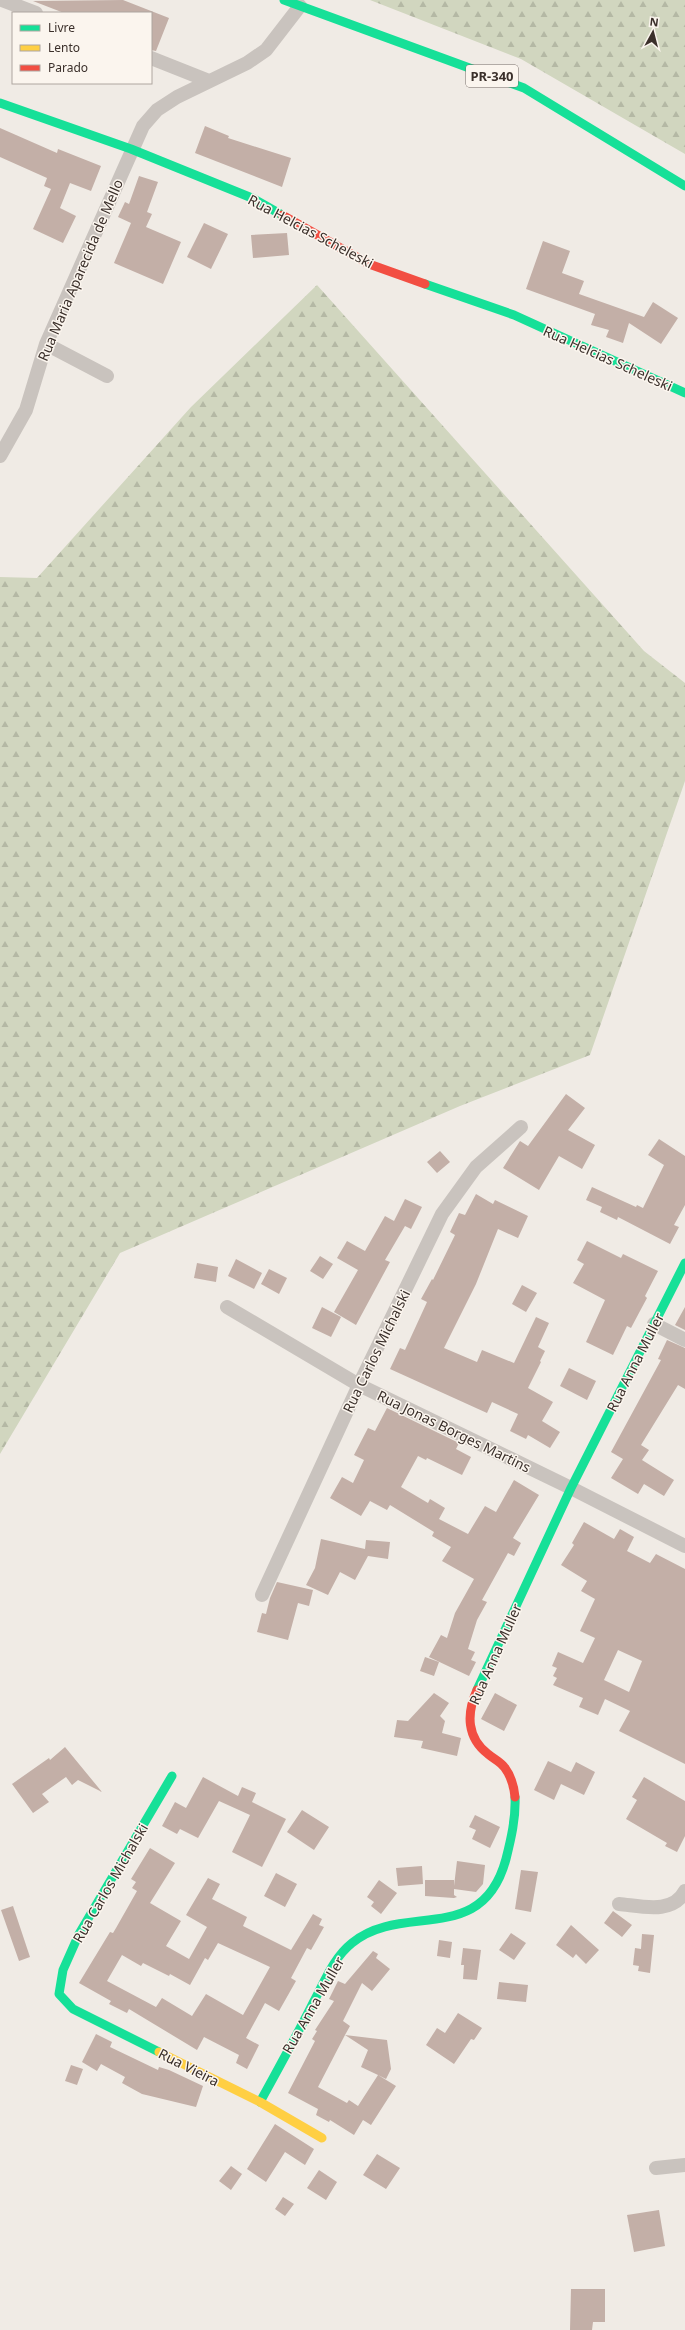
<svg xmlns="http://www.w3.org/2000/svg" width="685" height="2330" font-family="'Noto Sans',sans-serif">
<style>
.forest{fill:url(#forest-firs)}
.building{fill:#c3afa7;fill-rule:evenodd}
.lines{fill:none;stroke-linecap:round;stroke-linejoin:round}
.street{stroke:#c9c3be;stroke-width:14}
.fast{stroke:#16e098;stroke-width:9}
.slow{stroke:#ffcf43;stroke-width:9}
.jam{stroke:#f24e42;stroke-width:9}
.labels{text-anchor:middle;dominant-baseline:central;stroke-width:3;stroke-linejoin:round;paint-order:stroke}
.shield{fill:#fbf5ee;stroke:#756b66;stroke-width:1}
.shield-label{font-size:13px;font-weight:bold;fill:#3b302b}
.street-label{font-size:14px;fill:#3b302b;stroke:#fbf5ee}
</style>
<defs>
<pattern id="forest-firs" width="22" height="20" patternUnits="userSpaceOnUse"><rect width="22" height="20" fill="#d1d6bf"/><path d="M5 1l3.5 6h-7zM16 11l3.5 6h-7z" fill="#b4b8a4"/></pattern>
</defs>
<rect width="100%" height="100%" fill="#f0ebe5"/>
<!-- forest -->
<path class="forest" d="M370,0H685V154L521,59Z
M317,285L644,651L685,683V781L590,1055L460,1106L120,1253L0,1454V577L37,578L191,407Z"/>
<!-- building -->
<path class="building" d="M123,0L169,18L156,51L151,50V13H64L33,1Z
M205,126L229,136L228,138L291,158L282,187L195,153Z
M0,128L57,153L58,149L101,166L91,191L70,183L60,208L76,216L63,243L33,229L51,189L44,186L47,178L0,157Z
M139,176L158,182L147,212L152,214L146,227L181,242L163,284L114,263L131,223L118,217L125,202L129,204Z
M204,223L228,234L211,269L187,257Z
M287,233L289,255L253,258L251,235Z
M543,241L570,251L562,273L584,281L579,294L644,317L653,302L678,318L661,344L629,323L623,343L606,337L609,330L591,325L595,314L526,289Z
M566,1094L585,1108L568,1130L595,1145L582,1169L559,1156L539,1190L503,1168L520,1141L528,1146Z
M659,1139L685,1156V1205L674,1225L679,1227L670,1244L618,1217L617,1220L600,1212L602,1207L586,1200L592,1187L636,1207L637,1205L643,1208L664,1165L648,1155Z
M440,1151L450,1162L437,1173L427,1162Z
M476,1194L493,1204L495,1200L528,1216L518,1238L498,1229L476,1284L444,1348L477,1362L482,1350L514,1363L536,1317L549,1323L538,1347L545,1351L540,1361L541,1362L528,1388L553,1402L542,1421L560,1432L550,1448L528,1435L526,1439L510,1431L518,1414L492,1402L487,1413L390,1369L400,1348L405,1350L427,1302L421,1299L432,1279L433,1280L455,1235L450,1232L459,1213L465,1215Z
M405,1199L422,1207L411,1229L405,1226L385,1260L390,1262L356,1325L334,1312L358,1270L337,1258L347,1241L365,1251L385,1216L394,1221Z
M587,1241L621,1258L623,1254L658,1271L645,1296L647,1298L640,1311L631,1328L627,1326L613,1355L586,1342L605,1300L573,1283L584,1264L577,1260Z
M320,1256L333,1264L323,1279L310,1271Z
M236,1259L262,1273L254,1289L228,1276Z
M197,1263L218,1267L216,1282L194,1278Z
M269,1269L287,1278L279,1294L261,1284Z
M522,1285L537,1293L526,1312L512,1304Z
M322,1307L341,1317L331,1337L312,1328Z
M685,1307V1330L675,1325Z
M667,1340L685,1348V1389L678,1385L641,1445L649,1450L642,1460L674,1480L664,1496L644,1484L638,1494L611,1478L623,1459L611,1452L661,1360L658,1359Z
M569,1368L596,1381L587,1400L560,1386Z
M387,1408L459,1443L456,1449L471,1457L462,1475L427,1458L426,1460L418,1456L401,1487L428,1503L430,1499L445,1508L439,1519L468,1534L485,1506L496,1512L514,1480L539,1495L513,1538L521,1543L514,1556L508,1553L482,1600L487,1602L477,1620L468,1649L475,1652L471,1660L476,1662L469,1676L429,1657L441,1635L447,1638L455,1613L474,1579L442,1561L451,1547L432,1536L434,1532L390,1505L387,1510L370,1501L361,1516L330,1498L342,1477L353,1483L364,1460L354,1455L368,1428L375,1431Z
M584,1522L614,1539L620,1529L634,1537L627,1551L650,1563L656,1554L685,1569V1764L619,1731L630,1711L605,1699L598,1715L579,1707L583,1698L553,1685L557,1678L553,1676L557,1668L552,1666L558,1652L583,1663L595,1638L580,1631L595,1599L581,1591L587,1581L561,1565L574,1545L572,1543ZM618,1650L642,1661L629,1692L604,1680Z
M321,1539L365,1549L366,1540L390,1542L388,1559L368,1556L355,1580L340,1572L328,1595L306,1585L315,1568Z
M277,1582L313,1590L309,1606L298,1603L288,1640L257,1632L262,1613L266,1614L270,1598Z
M425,1657L439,1662L434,1676L420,1671Z
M434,1693L449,1703L440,1716L445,1721L442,1733L461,1738L457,1756L421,1748L423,1741L394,1737L397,1720L408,1721Z
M495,1693L517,1705L504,1731L481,1719Z
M65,1747L102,1792L78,1780L72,1785L66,1777L42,1794L49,1802L33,1813L12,1784L49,1758L50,1760Z
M548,1761L571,1772L576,1762L595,1772L584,1795L561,1784L554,1800L534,1790Z
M203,1777L238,1796L242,1787L256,1793L252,1802L286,1819L262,1867L232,1852L250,1815L219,1801L198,1838L180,1829L177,1834L162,1826L175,1802L186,1808Z
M644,1777L685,1801V1836L677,1852L665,1846L667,1843L626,1819L637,1800L632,1797Z
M302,1810L329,1827L314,1850L287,1832Z
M475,1815L500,1827L490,1848L472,1839L476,1830L469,1827Z
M150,1848L175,1863L150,1903L181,1921L166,1946L189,1959L207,1927L186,1915L208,1878L220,1884L212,1899L247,1917L243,1926L291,1950L313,1914L322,1919L319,1925L324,1927L311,1950L307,1948L291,1978L296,1981L279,2011L265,2003L246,2038L259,2045L247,2069L236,2063L239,2055L204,2037L197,2050L129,2009L127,2013L109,2004L111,2001L79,1983L110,1932L113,1933L116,1928L137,1891L132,1888L136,1882L131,1879ZM218,1943L270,1967L243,2015L206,1994L192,2016L162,1998L156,2007L107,1981L122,1955L141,1966L143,1963L169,1976L170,1974L190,1985L205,1958L208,1960Z
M457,1861L485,1865L483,1884L476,1892L454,1889V1895L457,1897L454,1898L425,1896V1880H454V1886Z
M422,1866L423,1884L398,1886L396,1868Z
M521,1870L538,1872L531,1912L515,1909Z
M276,1873L297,1884L285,1907L264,1896Z
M379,1880L397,1893L381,1914L371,1906L374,1902L367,1897Z
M13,1906L30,1957L19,1961L1,1910Z
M613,1911L632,1925L622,1937L604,1923Z
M571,1925L599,1950L586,1964L576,1954L573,1958L556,1945Z
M511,1933L526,1943L514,1960L499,1950Z
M642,1934L654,1935L650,1973L638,1971L639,1966L633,1965L635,1948L641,1949Z
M439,1940L452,1942L450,1958L437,1956Z
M463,1948L481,1950L477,1980L463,1979L464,1965H461Z
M373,1951L378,1954L376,1958L390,1969L372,1991L362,1983L343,2021L350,2026L345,2035L387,2040L391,2069L386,2079L378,2075L396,2086L371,2125L363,2120L354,2135L330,2120L329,2122L316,2115L318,2109L288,2093L315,2041L312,2039L317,2031L315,2030L334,2001L329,1999L338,1981L345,1984ZM345,2035L368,2050L361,2067L378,2075L358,2106L349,2100L347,2103L318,2087Z
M499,1982L528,1985L526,2002L497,1999Z
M458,2013L482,2028L474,2040L471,2039L454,2064L426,2045L437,2028L445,2033Z
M96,2034L112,2042L110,2047L158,2070L159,2067L169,2070L203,2086L196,2107L142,2094L122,2083L125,2077L101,2064L97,2071L82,2062Z
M71,2065L83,2069L77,2085L65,2081Z
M275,2124L314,2149L305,2165L285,2152L266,2182L247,2169Z
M377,2154L400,2168L386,2189L363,2175Z
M231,2166L242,2174L231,2190L219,2181Z
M319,2170L337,2182L326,2200L307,2188Z
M283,2197L294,2204L285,2216L275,2209Z
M659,2210L665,2246L634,2252L627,2215Z
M571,2289H605V2322H593L592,2330H570Z"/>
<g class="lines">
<!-- street -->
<path class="street" d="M2,0L36,13
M151,58L209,81
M46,344L107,376
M0,456L26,410L46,344L143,126L157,110L177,97L247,63L266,50L300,6
M227,1307L359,1385L571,1488L685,1546
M654,1324L685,1340
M262,1595L359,1385L442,1214L476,1167L521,1127
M619,1904C641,1906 673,1915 685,1891
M656,2168L685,2165"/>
<!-- fast -->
<path class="fast" d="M284,0L524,88L685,186
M0,103L131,149L252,198L282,215
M425,284L514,315L685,393
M477,1690L571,1488L685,1263
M159,2052L73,2009L59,1994L63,1970L79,1934L172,1776
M260,2102C278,2069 296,2037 313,2003C324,1983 333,1958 352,1943C403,1901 482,1948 506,1859C511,1839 516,1818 515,1797"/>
<!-- slow -->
<path class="slow" d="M159,2052L260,2102L322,2138"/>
<!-- jam -->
<path class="jam" d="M282,215L369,264L425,284
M477,1690C466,1714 467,1738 488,1754C494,1759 501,1762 505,1768C511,1776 514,1787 515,1797"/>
</g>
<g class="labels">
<!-- shield labels -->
<rect class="shield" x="466" y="65" width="52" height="22" rx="3"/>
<g class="shield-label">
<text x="492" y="76">PR-340</text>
</g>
<!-- street labels -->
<g class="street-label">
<text transform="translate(311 231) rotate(28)">Rua Helcias Scheleski</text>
<text transform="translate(80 270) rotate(-67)">Rua Maria Aparecida de Mello</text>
<text transform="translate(608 358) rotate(24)">Rua Helcias Scheleski</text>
<text transform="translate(376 1351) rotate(-64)">Rua Carlos Michalski</text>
<text transform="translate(635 1362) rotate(-63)">Rua Anna Muller</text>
<text transform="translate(454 1431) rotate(26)">Rua Jonas Borges Martins</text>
<text transform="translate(495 1654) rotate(-66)">Rua Anna Muller</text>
<text transform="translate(110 1883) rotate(-60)">Rua Carlos Michalski</text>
<text transform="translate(313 2005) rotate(-60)">Rua Anna Muller</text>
<text transform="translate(189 2067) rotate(27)">Rua Vieira</text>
</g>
</g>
<!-- legend -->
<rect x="12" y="12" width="140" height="72" fill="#fbf5ee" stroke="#aea6a0"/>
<rect x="20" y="25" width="20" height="6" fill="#16e098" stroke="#aea6a0"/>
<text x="48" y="32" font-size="12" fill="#3b302b">Livre</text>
<rect x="20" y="45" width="20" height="6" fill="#ffcf43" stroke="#aea6a0"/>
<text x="48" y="52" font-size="12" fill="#3b302b">Lento</text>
<rect x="20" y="65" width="20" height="6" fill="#f24e42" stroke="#aea6a0"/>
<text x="48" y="72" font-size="12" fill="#3b302b">Parado</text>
<!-- north arrow -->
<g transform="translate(653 32) rotate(7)" stroke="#fbf5ee" stroke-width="3" paint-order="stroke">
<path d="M0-3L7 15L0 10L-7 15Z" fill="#3b302b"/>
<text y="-6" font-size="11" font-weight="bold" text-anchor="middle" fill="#3b302b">N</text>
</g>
</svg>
